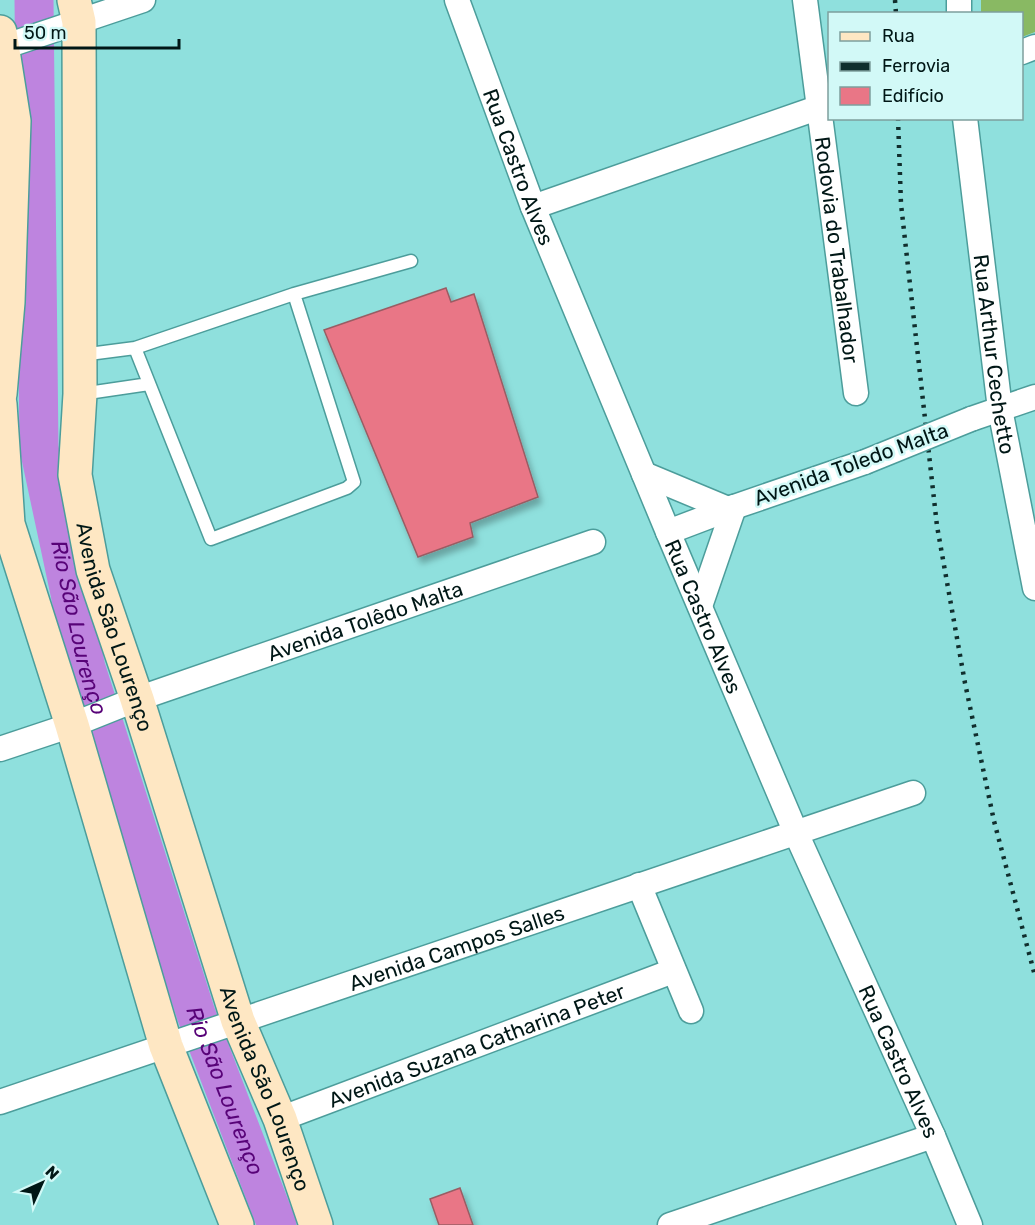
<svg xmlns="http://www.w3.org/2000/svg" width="1035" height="1225" font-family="Rubik,sans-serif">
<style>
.green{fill:#89b963}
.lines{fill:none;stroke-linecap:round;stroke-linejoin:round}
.river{stroke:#be84df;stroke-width:39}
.building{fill:#e97686;stroke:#995d64;stroke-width:1.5;filter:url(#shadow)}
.service-casing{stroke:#4c9d9b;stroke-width:15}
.minor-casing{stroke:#4c9d9b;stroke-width:27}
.secondary-casing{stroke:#4c9d9b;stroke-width:36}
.service{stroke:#fff;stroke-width:12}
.minor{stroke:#fff;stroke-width:24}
.secondary{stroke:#fee7c3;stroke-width:33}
.rail{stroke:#102e2d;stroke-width:4.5;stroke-dasharray:3 6;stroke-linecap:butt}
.minor-bridge-casing{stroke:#4c9d9b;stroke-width:27;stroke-linecap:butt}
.minor-bridge{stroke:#fff;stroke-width:24}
.labels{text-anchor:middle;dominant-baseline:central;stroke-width:5;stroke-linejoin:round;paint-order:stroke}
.street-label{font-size:21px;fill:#001716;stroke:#d2f9f7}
.water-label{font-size:22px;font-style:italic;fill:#580378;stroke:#d2f9f7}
</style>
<defs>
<filter id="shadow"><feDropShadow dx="3.5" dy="6" stdDeviation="3" flood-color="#0004"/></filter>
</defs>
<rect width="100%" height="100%" fill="#8fe0dd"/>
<!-- green -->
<path class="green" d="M981,0H1035V32L1022,37V14L981,13Z"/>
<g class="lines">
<!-- river -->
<path class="river" id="s1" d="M34,0L39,448L86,668L196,1014L277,1225"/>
</g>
<!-- building -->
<path class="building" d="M446,288L451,302L474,294L538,497L470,523L473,537L418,557L324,330Z
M460,1188L473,1225H439L430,1199Z"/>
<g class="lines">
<!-- service casing -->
<g class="service-casing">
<path id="service" d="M135,348L211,539L347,488L354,482L294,294
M81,355L135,348L294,294L411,261
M81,394L149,384"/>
</g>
<!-- minor casing -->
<g class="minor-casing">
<g id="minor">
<path id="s2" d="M457,0L533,207L668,532L796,833L933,1136L970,1225"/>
<path id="s3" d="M805,0L856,393"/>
<path d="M959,0V14"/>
<path d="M0,48L143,0"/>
<path d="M1022,52L1035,47"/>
<path id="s4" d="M965,118L1000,409L1035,588"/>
<path d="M533,207L820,107"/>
<path d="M971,419L1035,397"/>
<path d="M644,474L728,509"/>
<path d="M668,532L734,507L865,462"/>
<path d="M700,606L734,507"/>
<path id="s5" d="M0,749L72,725L137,699L593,542"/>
<path d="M639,885L691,1011"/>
<path id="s6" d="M0,1102L913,793"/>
<path id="s7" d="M280,1119L673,971"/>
<path d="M670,1225L933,1136"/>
</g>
</g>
<!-- secondary casing -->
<g class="secondary-casing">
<g id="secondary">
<path id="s8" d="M74,0L79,22L80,394L75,475L93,570L137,699L238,1021L280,1119L316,1225"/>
<path d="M0,32L14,121L8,302L0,394"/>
<path d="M0,404L8,524L72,725L166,1046L237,1225"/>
</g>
</g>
<!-- service -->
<use href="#service" class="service"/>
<!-- minor -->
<use href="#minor" class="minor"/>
<!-- secondary -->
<use href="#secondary" class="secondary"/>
<!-- rail -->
<path class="rail" d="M895,0L896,14
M898,118L901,204L937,526L965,683L994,821L1035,976"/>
<!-- minor-bridge casing -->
<g class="minor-bridge-casing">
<path id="minor-bridge" d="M865,462L971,419"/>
</g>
<!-- minor-bridge -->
<use href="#minor-bridge" class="minor-bridge"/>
</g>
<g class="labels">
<!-- street labels -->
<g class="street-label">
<text stroke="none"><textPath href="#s2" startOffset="178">Rua Castro Alves</textPath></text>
<text stroke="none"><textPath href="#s3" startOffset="252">Rodovia do Trabalhador</textPath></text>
<text stroke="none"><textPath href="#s4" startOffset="238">Rua Arthur Cechetto</textPath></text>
<text transform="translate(851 464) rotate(-20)">Avenida Toledo Malta</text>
<text stroke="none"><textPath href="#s2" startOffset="664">Rua Castro Alves</textPath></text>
<text stroke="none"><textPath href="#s5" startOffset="387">Avenida Tolêdo Malta</textPath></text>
<text stroke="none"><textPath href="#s8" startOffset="633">Avenida São Lourenço</textPath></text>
<text stroke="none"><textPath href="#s6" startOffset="482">Avenida Campos Salles</textPath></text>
<text stroke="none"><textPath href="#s7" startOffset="210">Avenida Suzana Catharina Peter</textPath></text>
<text stroke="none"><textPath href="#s2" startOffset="1150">Rua Castro Alves</textPath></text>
<text stroke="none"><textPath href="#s8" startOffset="1119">Avenida São Lourenço</textPath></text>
</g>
<!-- water labels -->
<g class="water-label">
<text stroke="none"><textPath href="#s1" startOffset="632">Rio São Lourenço</textPath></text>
<text stroke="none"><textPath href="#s1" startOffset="1118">Rio São Lourenço</textPath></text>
</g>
</g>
<!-- legend -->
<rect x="828" y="12" width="195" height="108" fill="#d2f9f7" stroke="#7e9f9d" stroke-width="1.5"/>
<rect x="840" y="32" width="30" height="9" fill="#fee7c3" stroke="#7e9f9d" stroke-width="1.5"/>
<text x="882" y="42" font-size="18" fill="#001716">Rua</text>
<rect x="840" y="62" width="30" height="9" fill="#102e2d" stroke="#7e9f9d" stroke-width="1.5"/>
<text x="882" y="72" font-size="18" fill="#001716">Ferrovia</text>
<rect x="840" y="87" width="30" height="18" fill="#e97686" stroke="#7e9f9d" stroke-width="1.5"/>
<text x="882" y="102" font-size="18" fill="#001716">Edifício</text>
<!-- north arrow -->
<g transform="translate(42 1183) rotate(45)" stroke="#d2f9f7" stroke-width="4.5" paint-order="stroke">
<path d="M0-4.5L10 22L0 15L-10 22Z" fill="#001716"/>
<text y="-9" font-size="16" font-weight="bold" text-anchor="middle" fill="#001716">N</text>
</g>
<!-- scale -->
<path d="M15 39v9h164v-9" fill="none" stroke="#001716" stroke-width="3"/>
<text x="24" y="39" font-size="18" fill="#001716" stroke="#d2f9f7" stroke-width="4.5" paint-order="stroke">50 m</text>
</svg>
